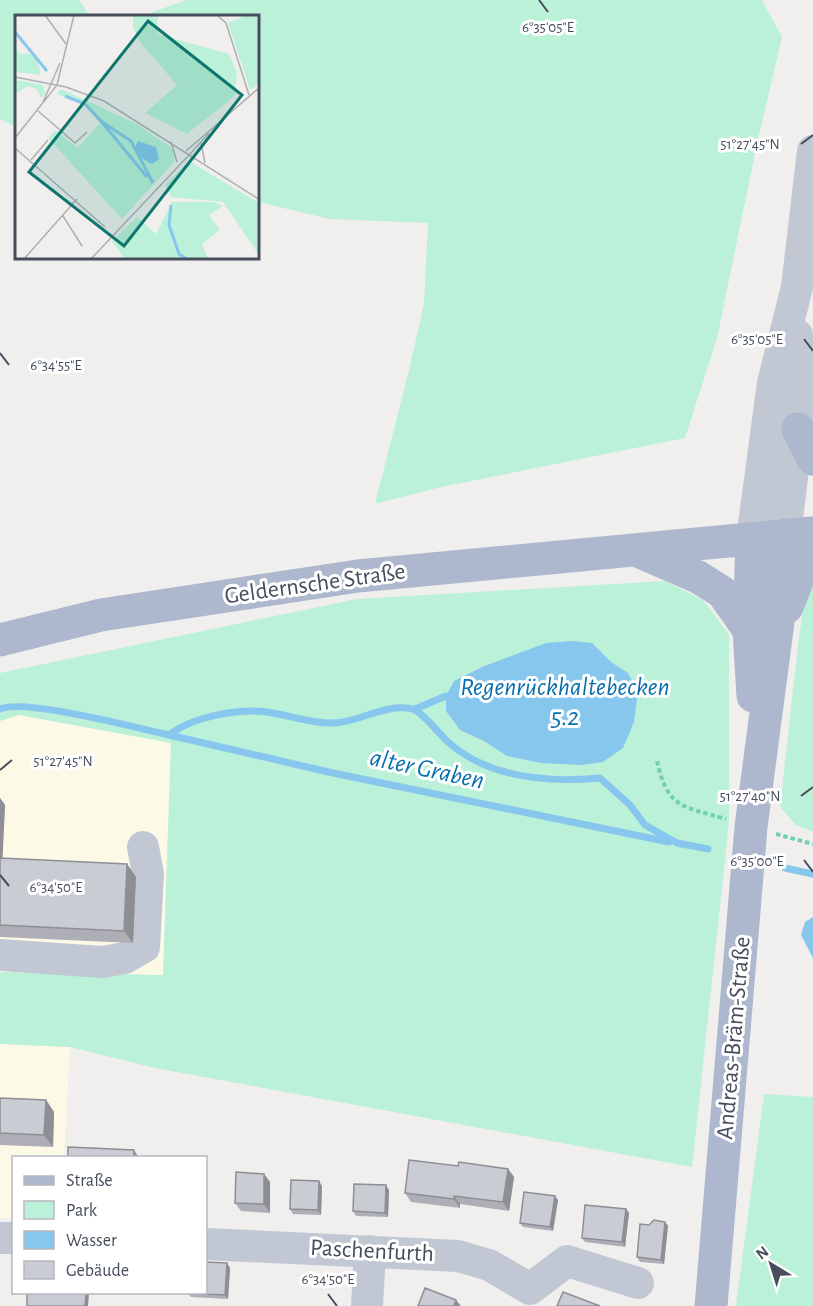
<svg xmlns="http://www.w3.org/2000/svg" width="813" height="1306" font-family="'Alegreya Sans',sans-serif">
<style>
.commercial{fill:#fcfae7}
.green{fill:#bbf0d9}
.water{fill:#87c7ee}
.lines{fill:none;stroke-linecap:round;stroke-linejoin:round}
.stream{stroke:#87c7ee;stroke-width:7}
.path{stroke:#72cfb1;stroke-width:4;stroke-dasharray:4.5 3;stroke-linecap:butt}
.minor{stroke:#c1c8d4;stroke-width:32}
.major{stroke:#adb8ce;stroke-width:33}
.wall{fill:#aeafb6}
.shaded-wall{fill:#8d8f94}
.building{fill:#caccd4;stroke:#8d8f94;stroke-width:1.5}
.ticks{fill:none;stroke:#464e5c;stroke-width:2}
.labels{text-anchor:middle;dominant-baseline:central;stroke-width:6;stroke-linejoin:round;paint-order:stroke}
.street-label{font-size:24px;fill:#464e5c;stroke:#fff}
.water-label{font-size:26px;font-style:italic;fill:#086ead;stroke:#fff}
.inset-river{fill:none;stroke:#87c7ee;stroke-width:3}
.inset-road{fill:none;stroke:#adafb4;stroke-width:1.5}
.view{fill:#0f766e;fill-opacity:0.15;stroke:#0f766e;stroke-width:3}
.inset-edge{fill:none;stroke:#464e5c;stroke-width:3}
.ticks-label{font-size:15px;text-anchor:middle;fill:#464e5c;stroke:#fff;stroke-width:6;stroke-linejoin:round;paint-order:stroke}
</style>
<rect width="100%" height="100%" fill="#f1efee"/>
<!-- commercial -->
<path class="commercial" d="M19,715L171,743L163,975L0,972V721Z
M0,1044L70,1047L64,1157L14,1158L13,1219L0,1218Z"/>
<!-- green -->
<path class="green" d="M0,0H79L90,16H16V127L0,119Z
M186,0H762L782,37L758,139L717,338L685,438L441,487L375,504L409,370L424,304L428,223L330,219L258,202V16H142Z
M813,575V832L796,825L780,807L799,636L808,579Z
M665,581L703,600L729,635V822L692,1167L155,1068L70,1047L0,1044V972L163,975L171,743L19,715L0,721V673L357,599Z
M764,1094L813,1097V1306H736Z"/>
<!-- water -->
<path class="water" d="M571,641L592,643L611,662L628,673L638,692L634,722L623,748L603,762L582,765L541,763L507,756L484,741L460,730L446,711V696L454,681L482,667L546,643Z
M813,917V958L801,935L805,922Z"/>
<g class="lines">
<!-- stream -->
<path class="stream" d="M0,709C24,698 137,728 169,735C194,716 242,707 273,713C295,717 315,724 336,723C361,721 387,703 412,709C422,711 440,735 449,743C490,778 547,783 600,778L630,805L645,825L677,843L708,849
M415,709L446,696
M169,735L333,773L669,842
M785,868L813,874"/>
<!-- path -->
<path class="path" d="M657,761C668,809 682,806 726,819
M776,834L813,844"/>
<!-- minor -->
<path class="minor" d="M785,535L798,429L797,335
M752,539L773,383L797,287L813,151
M0,955L102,962L125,958L144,947L148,874L143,847
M0,1238H14
M206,1244L458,1256L489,1265L530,1289L567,1261L638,1283
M367,1306L370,1251"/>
<!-- major -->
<path class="major" d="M798,429L813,459
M752,539L749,630L753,696
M638,551L698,577L722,592L749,630
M787,607L798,579L813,556
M0,640L101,615L358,576L813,533
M711,1306L751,827L781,599L785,535"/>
</g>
<!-- wall -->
<path class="wall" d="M0,798L5,805L2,858L127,864L136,877L133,943L0,937Z
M0,1098L46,1100L54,1112L53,1147L0,1145Z
M458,1166L508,1169L514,1177L509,1211L460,1204V1208L411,1202L405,1193Z
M264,1174L270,1182V1213L241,1211L235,1203Z
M322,1186L321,1215L293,1214L290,1209Z
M389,1190L388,1217L356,1216L353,1211Z
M558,1200L553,1231L523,1227L520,1223Z
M626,1209L629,1213L625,1247L585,1242L582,1238Z
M665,1222L668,1226L664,1264L640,1262L637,1257L649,1225Z
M227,1263L230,1268L228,1299L191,1297L188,1293Z"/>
<!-- shaded-wall -->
<path class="shaded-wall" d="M0,798L5,805L2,870L0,868Z
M127,864L136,877L133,943L124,931Z
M46,1100L54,1112L53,1147L44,1135Z
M134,1150L139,1158H134Z
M508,1169L514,1177L509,1211L503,1202Z
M264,1174L270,1182V1213L264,1204Z
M319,1181L322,1186L321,1215L318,1210Z
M386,1185L389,1190L388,1217L385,1213Z
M454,1196L460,1204V1208L454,1199Z
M555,1196L558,1200L553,1231L550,1227Z
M626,1209L629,1213L625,1247L622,1242Z
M665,1222L668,1226L664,1264L661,1260Z
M227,1263L230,1268L228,1299L225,1295Z
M86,1293H89L88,1306H85Z
M456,1300L461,1306H454Z"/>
<!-- building -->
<path class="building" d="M0,858L127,864L124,931L0,925Z
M0,1098L46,1100L44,1135L0,1133Z
M68,1147L134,1150V1158H68Z
M409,1160L458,1166L459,1162L508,1169L503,1202L454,1196V1199L405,1193Z
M236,1172L264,1174V1204L235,1203Z
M291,1180L319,1181L318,1210L290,1209Z
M354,1184L386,1185L385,1213L353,1211Z
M524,1192L555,1196L550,1227L520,1223Z
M585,1205L626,1209L622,1242L582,1238Z
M654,1220L665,1222L661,1260L637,1257L640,1224L649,1225Z
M206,1262L227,1263L225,1295L188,1293H206Z
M425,1288L456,1300L454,1306H418Z
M563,1292L600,1306H557Z
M27,1293H86L85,1306H27Z"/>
<!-- ticks -->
<path class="ticks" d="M539,0L548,12M801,144L813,135M804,339L813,351M0,353L9,365M0,770L12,760M801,796L813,787M804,860L813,872M0,875L9,886M328,1294L337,1306"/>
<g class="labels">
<!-- street labels -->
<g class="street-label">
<text transform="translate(315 584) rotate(-8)">Geldernsche Straße</text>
<text transform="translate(734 1038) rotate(-85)">Andreas-Bräm-Straße</text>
<text transform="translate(372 1251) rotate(3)">Paschenfurth</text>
</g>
<!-- water labels -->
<g class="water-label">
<text x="565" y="687">Regenrückhaltebecken<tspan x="565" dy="30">5.2</tspan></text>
<text transform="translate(427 769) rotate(12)">alter Graben</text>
</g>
</g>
<!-- overview -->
<g transform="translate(15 15)">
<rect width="244" height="244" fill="#f1efee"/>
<path d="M118,0H143L142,19L214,39L222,57L220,81L172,119L130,98L162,70L125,27L118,12ZM232,0H244V68L235,75L213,8ZM0,32L5,39H21L26,60L0,57ZM0,65L28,70L30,78L26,83L22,74L13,71L0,79ZM46,74L120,108L157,133L160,146L107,204L33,123L40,115L63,133L85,108L70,90L42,79ZM174,146L244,188V240L208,187L156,182L150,170ZM157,187H199L208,191L194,200L205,215L187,229L193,244H110L97,226L122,202L141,219Z" fill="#bbf0d9"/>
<path d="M123,126L141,132L144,144L137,149L126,143L120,132Z" fill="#87c7ee"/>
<path class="inset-river" d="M0,17L32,56M50,81L70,89L86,106L116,126L138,168M86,106L132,162M156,190L154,210L164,239L172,244"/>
<path class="inset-road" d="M30,0L51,29M202,0L211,8L234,80M0,62L51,72L89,86L245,185M28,87L45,48M23,96L60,128L72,117M0,123L42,70L59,0M156,127L162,147M186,128L190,148M0,133L90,212M171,136L245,72M175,139L194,118M16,145L33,125M48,201L67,231M9,244L62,184M76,244L175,139"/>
<path class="view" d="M133,6L227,80L109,231L14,157Z"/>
<rect width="244" height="244" class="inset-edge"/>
</g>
<g class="ticks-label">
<text x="548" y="32">6°35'05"E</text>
<text x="750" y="149">51°27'45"N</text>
<text x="757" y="344">6°35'05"E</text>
<text x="56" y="370">6°34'55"E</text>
<text x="63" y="766">51°27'45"N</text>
<text x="750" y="801">51°27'40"N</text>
<text x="757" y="866">6°35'00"E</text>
<text x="56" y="892">6°34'50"E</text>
<text x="328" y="1284">6°34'50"E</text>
</g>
<!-- legend -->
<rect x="12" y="1156" width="195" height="138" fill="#ffffff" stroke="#b5b8be" stroke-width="1.5"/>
<rect x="24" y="1176" width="30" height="9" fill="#adb8ce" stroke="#b5b8be" stroke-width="1.5"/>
<text x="66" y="1186" font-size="18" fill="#464e5c">Straße</text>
<rect x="24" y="1201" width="30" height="18" fill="#bbf0d9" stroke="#b5b8be" stroke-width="1.5"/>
<text x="66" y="1216" font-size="18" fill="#464e5c">Park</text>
<rect x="24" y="1231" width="30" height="18" fill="#87c7ee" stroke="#b5b8be" stroke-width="1.5"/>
<text x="66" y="1246" font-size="18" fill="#464e5c">Wasser</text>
<rect x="24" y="1261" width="30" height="18" fill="#caccd4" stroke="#b5b8be" stroke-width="1.5"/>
<text x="66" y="1276" font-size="18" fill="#464e5c">Gebäude</text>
<!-- north arrow -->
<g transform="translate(771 1264) rotate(322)" stroke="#ffffff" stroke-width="4.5" paint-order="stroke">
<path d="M0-4.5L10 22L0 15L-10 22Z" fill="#464e5c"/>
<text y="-9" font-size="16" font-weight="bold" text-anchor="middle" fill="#464e5c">N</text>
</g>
</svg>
